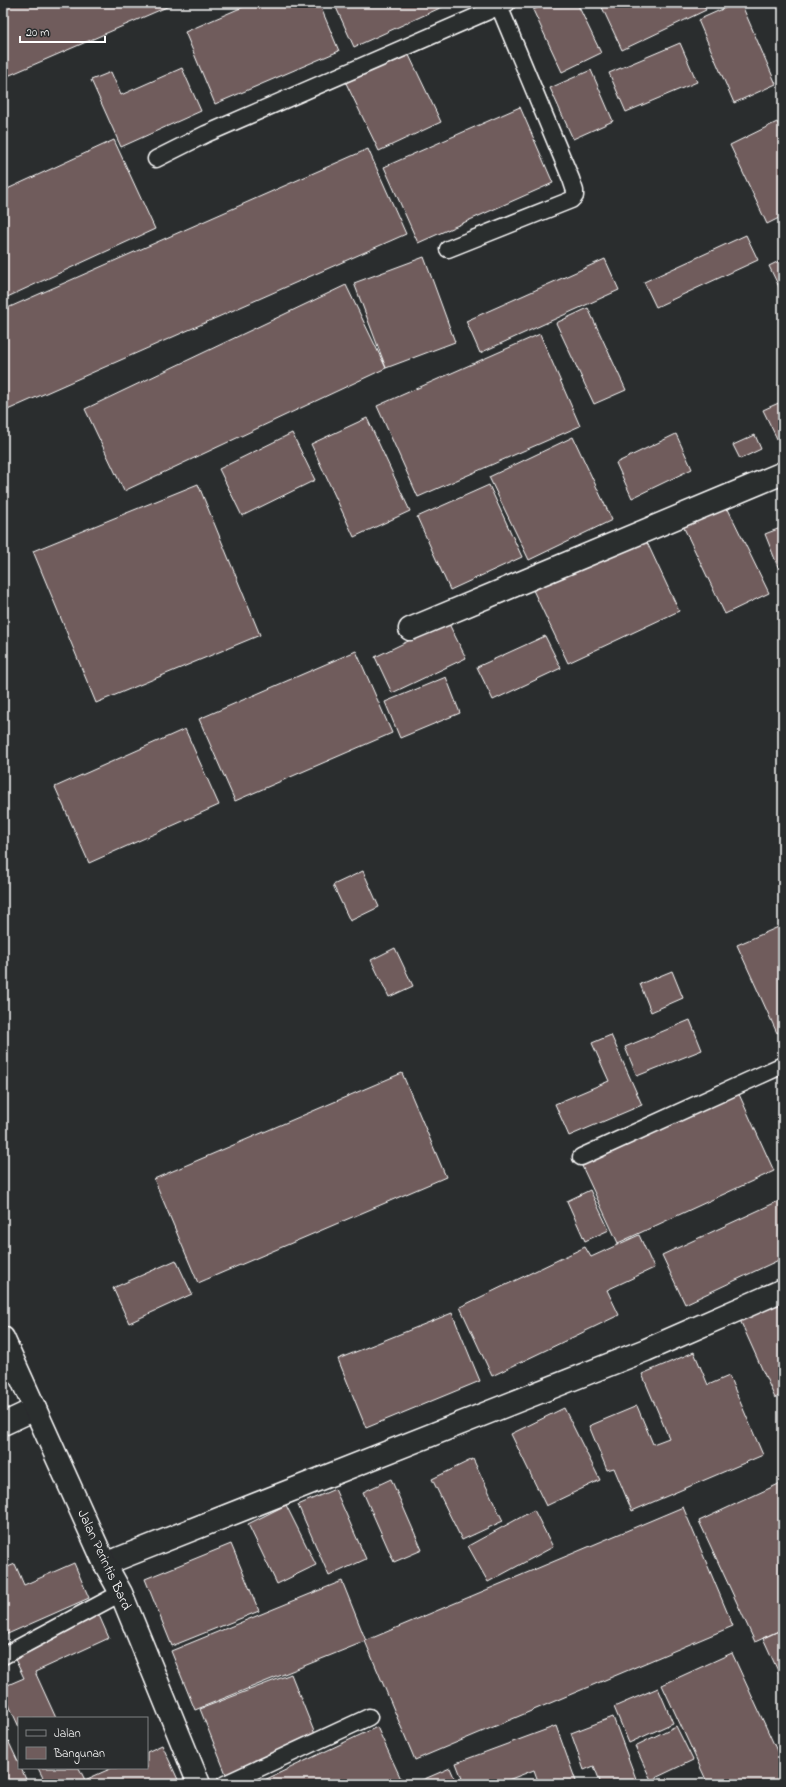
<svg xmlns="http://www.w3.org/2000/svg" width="786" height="1787" font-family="'Indie Flower',sans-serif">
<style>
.building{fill:#6f5c5c;stroke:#fff}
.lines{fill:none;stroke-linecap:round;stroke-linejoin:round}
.lane-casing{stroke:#fff;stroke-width:19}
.street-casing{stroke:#fff;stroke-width:25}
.secondary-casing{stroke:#fff;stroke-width:25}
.lane{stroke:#2a2d2e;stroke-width:16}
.street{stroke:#2a2d2e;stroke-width:22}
.secondary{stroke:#2a2d2e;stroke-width:22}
.labels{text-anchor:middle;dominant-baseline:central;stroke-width:3;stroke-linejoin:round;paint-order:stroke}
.street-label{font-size:14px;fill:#fff;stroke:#2a2d2e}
</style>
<rect width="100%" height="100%" fill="#2a2d2e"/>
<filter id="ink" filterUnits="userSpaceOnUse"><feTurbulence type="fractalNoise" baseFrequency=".025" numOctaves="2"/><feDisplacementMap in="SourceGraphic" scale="8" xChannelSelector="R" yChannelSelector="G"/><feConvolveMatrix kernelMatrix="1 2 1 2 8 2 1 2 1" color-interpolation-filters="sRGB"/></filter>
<g filter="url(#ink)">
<!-- building -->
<path class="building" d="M3,3H176L3,78Z
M252,3H319L339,51L215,104L185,32Z
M334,3H451L354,47Z
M547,3H577L601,53L562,72L533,10Z
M600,3H702L706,10L622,50Z
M736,3H741L776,84L734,103L698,20Z
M680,43L697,82L626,112L609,73Z
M407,51L441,122L379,151L345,81Z
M182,68L201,111L121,147L91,80L111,72L121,95Z
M591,70L613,121L573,139L550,88Z
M520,107L553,183L418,243L384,167Z
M777,122L783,134V216L767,224L730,145Z
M114,140L155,229L3,299V191Z
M368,149L406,234L3,412V310Z
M746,235L758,260L656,307L644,282Z
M424,257L455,342L386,368L354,283Z
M605,259L619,290L480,353L466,321Z
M783,259V293H782L769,266Z
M346,285L386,368L124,491L85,409Z
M588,308L626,390L594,404L556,323Z
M540,334L580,426L418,497L377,406Z
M783,401V444L780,445L763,410Z
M367,418L410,511L354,537L311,444Z
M292,433L315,480L242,516L219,469Z
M676,434L692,469L632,498L616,463Z
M755,435L761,449L740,459L733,445Z
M573,437L612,520L529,560L489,477Z
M198,484L260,635L96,703L33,551Z
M489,485L522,557L450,590L417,517Z
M726,505L769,593L725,614L683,526Z
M783,527V566L778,567L765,534Z
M644,536L679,611L568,663L532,588Z
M448,622L466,658L392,693L375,657Z
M545,636L561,668L493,700L477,667Z
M356,651L392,733L235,801L199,719Z
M446,677L460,713L400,738L385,702Z
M185,729L219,805L89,863L55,787Z
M363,871L379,907L350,921L333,885Z
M783,925V1030L777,1033L737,945Z
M395,948L413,986L389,997L371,960Z
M672,971L683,998L651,1012L640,984Z
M690,1020L702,1050L637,1076L625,1047Z
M611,1035L642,1105L569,1136L555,1104L609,1081L592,1043Z
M402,1073L446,1177L198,1283L154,1179Z
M738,1092L774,1171L618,1243L581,1164Z
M590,1190L609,1230L585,1241L567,1201Z
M783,1199V1258L685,1304L662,1255Z
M639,1235L654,1268L607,1290L619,1315L492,1376L460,1307L585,1247L591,1257Z
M176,1260L192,1294L129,1323L113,1288Z
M783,1300V1394L775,1398L740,1320Z
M452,1313L480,1381L366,1428L338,1359Z
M694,1352L708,1385L729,1376L763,1455L632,1511L614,1468L607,1470L589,1426L637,1406L653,1444L669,1438L642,1374Z
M564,1408L600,1480L546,1506L511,1434Z
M473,1459L503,1521L462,1540L432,1479Z
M391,1479L422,1550L394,1562L363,1492Z
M783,1482V1629L755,1642L699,1521Z
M335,1489L366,1559L329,1576L298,1505Z
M286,1505L316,1565L277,1584L248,1524Z
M683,1507L733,1626L415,1760L365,1641Z
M534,1510L553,1547L488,1582L468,1546Z
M231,1544L259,1611L172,1646L145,1579Z
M74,1563L89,1598L3,1636V1569L15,1564L24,1585Z
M342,1581L366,1641L195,1710L171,1651Z
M98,1613L109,1638L35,1672L56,1718H19V1727L3,1692V1687L24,1678L12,1653Z
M783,1629V1682L763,1638Z
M732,1653L783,1764V1784H708L662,1685Z
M291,1674L317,1739L226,1774L200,1709Z
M658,1688L673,1723L629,1743L614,1707Z
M613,1717L638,1784H601L594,1766L584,1770L571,1733Z
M556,1726L577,1784H539L534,1770L498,1784H464L456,1763Z
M676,1726L693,1760L651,1780L635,1746Z
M377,1727L401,1779L391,1784H256Z
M5,1734L19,1764V1768H21L28,1784H3V1736Z
M162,1745L180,1784H46L38,1768H79L85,1780L112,1768H147V1752Z
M450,1768L457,1784H413Z"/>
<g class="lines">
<!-- lane casing -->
<g class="lane-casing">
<path id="lane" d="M156,159L206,134L507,3
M448,249L571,200L575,196V191L571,179L499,6
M581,1157L783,1065
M3,1656L121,1593
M225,1784L369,1717"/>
</g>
<!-- street casing -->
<g class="street-casing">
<path id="street" d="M410,629L783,473
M3,1424L35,1409
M105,1564L646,1350L783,1290"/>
</g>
<!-- secondary casing -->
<g class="secondary-casing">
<path id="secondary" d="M3,1338L105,1564L121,1593L199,1784"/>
</g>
<!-- lane -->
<use href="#lane" class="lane"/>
<!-- street -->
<use href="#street" class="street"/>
<!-- secondary -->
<use href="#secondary" class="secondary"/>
</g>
</g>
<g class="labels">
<!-- street labels -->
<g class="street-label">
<text transform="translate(104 1560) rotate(65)">Jalan Perintis Bard</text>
</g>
</g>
<!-- margin -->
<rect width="786" height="1787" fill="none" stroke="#2a2d2e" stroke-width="16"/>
<rect x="8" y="8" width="770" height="1771" fill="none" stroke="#fff" stroke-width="1.5" filter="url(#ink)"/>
<!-- legend -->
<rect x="18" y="1717" width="130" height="52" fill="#2a2d2e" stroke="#7f8182"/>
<rect x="26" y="1730" width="20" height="6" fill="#2a2d2e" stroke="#7f8182"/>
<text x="54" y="1737" font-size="12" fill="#ffffff">Jalan</text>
<rect x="26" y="1747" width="20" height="12" fill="#6f5c5c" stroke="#7f8182"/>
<text x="54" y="1757" font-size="12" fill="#ffffff">Bangunan</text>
<!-- scale -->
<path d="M20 36v6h85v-6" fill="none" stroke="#ffffff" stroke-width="2"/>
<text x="26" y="36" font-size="12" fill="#ffffff" stroke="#2a2d2e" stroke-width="3" paint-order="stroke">20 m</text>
</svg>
